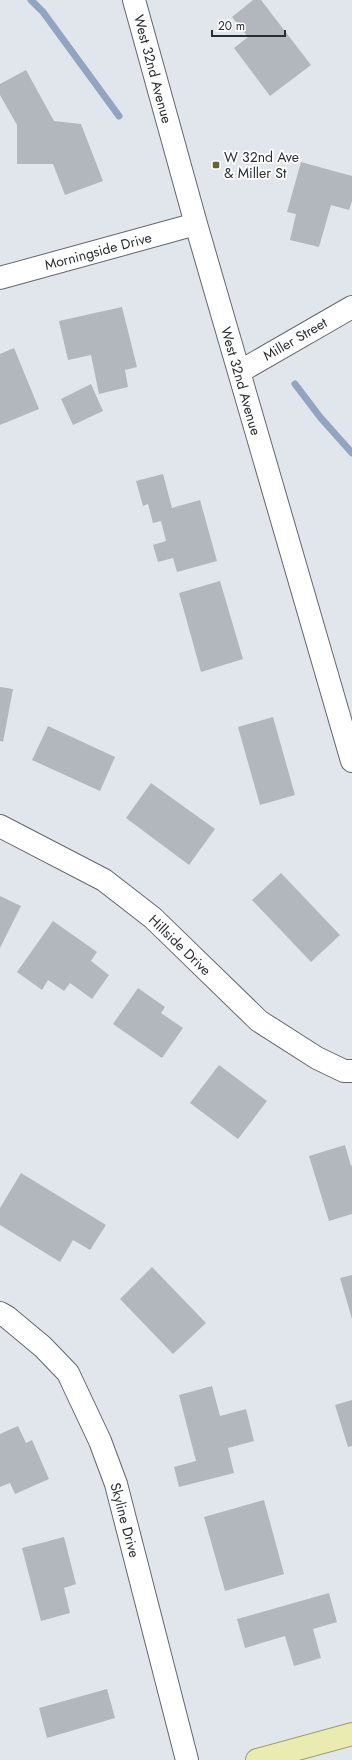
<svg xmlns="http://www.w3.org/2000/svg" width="352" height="1760" font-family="Jost,sans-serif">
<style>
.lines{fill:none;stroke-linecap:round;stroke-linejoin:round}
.stream{stroke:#91a5c2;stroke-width:7}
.building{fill:#b2b7bd}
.minor-casing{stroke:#63676d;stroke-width:24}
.major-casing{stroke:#9d9f61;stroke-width:24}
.minor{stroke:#fff;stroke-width:22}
.major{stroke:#e9ebb0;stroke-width:22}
.poi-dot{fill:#636431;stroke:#fff;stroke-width:1.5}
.labels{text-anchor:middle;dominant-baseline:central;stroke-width:3.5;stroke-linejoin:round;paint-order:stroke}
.street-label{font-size:14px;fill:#2b2d30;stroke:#fff}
.poi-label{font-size:14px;fill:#2b2d30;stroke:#fff;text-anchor:start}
</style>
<rect width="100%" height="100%" fill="#e1e6ed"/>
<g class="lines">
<!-- stream -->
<path class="stream" d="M31,0L43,12L119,116
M295,384L320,417L352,453"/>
</g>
<!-- building -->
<path class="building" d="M253,0H261L311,65L270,96L234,48L248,37L232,17Z
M26,70L54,121L81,124L103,181L65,195L53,164H17V125L0,95V84Z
M301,162L352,176V201L349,210L331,205L319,247L290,240L296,214L287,212Z
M122,307L137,367L125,370L128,387L99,394L91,355L68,360L59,321Z
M14,348L39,409L0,425V354Z
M91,384L103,411L73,425L61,399Z
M163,474L172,508L200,500L217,561L177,572L173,558L158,562L153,545L166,541L161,521L153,523L148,504L143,506L136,481Z
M220,581L243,659L201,672L179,593Z
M0,687L13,689L3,742L0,741Z
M273,717L295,795L260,805L238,727Z
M48,726L115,757L100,791L32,760Z
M151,783L215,829L189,865L126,818Z
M281,873L340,935L311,962L252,900Z
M0,896L21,906L0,948Z
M53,921L97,952L91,961L109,975L92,999L70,983L64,991L48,980L42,990L17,972Z
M138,988L165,1007L161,1013L183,1028L162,1058L113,1024Z
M219,1065L267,1101L238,1139L190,1103Z
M345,1145L351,1166L352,1165V1214L329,1221L309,1156Z
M21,1173L106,1225L90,1250L73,1240L60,1262L0,1225V1208Z
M152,1267L206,1323L173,1354L120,1299Z
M352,1275V1319L340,1278Z
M212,1386L220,1416L246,1409L254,1441L228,1448L234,1473L179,1487L174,1467L196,1461L179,1395Z
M352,1400V1446L348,1447L335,1405Z
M18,1426L26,1443L32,1440L49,1479L15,1494L10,1483L0,1487V1434Z
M264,1500L284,1574L225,1591L204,1517Z
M64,1537L76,1584L64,1588L70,1613L41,1621L22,1548Z
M329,1593L337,1622L313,1629L321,1658L294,1666L285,1636L245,1648L237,1619Z
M107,1689L115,1718L47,1738L39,1708Z"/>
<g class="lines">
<!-- minor casing -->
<g class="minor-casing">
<path id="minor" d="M134,0L196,224L352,761
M0,278L196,224
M239,372L352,307
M0,826L104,880L153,918L259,1021L317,1058L344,1071H352
M0,1313L7,1317L43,1347L68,1373L100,1441L116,1484L187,1760"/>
</g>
<!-- major casing -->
<g class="major-casing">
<path id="major" d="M257,1760L352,1734"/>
</g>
<!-- minor -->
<use href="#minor" class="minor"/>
<!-- major -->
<use href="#major" class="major"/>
</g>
<!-- markers -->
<rect class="poi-dot" x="212" y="161" width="8" height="8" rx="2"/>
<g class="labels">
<!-- street labels -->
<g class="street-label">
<text transform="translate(153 69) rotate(75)">West 32nd Avenue</text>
<text transform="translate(98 251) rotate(-15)">Morningside Drive</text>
<text transform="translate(295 339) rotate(-30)">Miller Street</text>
<text transform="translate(241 381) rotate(74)">West 32nd Avenue</text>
<text transform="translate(180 945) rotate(44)">Hillside Drive</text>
<text transform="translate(125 1520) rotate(75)">Skyline Drive</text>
</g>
<!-- poi labels -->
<g class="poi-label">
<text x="224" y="157">W 32nd Ave<tspan x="224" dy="16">&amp; Miller St</tspan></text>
</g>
</g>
<!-- scale -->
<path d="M212 30v6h73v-6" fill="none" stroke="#2b2d30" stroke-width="2"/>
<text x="218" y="30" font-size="12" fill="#2b2d30" stroke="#ffffff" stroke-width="3" paint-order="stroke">20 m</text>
</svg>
